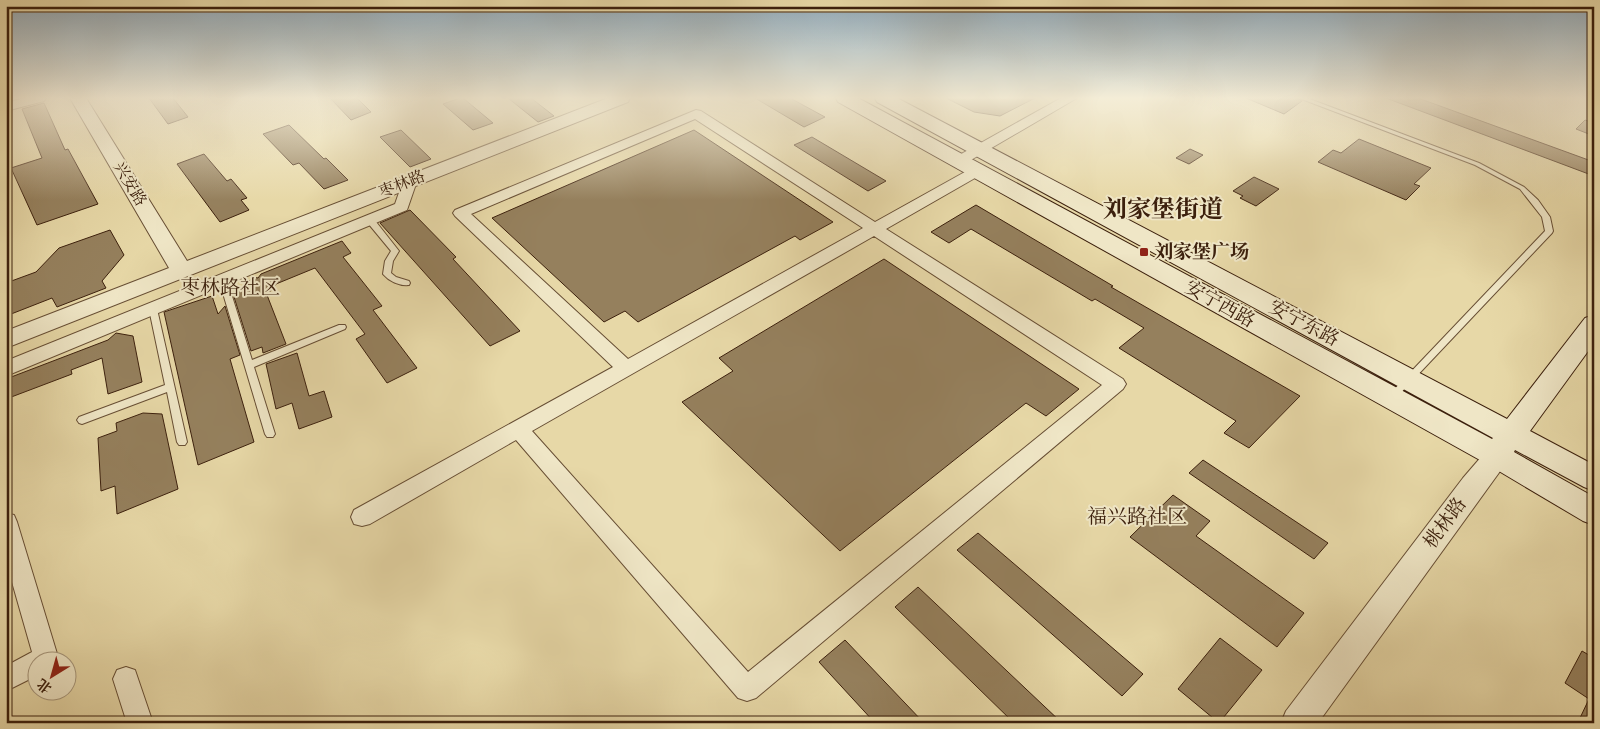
<svg xmlns="http://www.w3.org/2000/svg" width="1600" height="729" font-family="'Libre Bodoni','Noto Serif SC',serif">
<style>
.building{fill:#95805d;stroke:#3c200d}
.lines{fill:none;stroke-linecap:round;stroke-linejoin:round}
.service-casing{stroke:#674e34;stroke-width:2}
.minor-casing{stroke:#674e34;stroke-width:2}
.tertiary-casing{stroke:#674e34;stroke-width:2}
.secondary-casing{stroke:#3c200d;stroke-width:2}
.service{fill:#efe6c6;fill-rule:evenodd}
.minor{fill:#efe6c6;fill-rule:evenodd}
.tertiary{fill:#efe6c6;fill-rule:evenodd}
.secondary{fill:#efe6c6;fill-rule:evenodd}
.poi-dot{fill:#8f2418;stroke:#efe6c6;stroke-width:2}
.labels{text-anchor:middle;dominant-baseline:central;stroke-width:4;stroke-linejoin:round;paint-order:stroke}
.far-street-label{font-size:16px;fill:#3c200d;stroke:#efe6c6}
.poi-label{font-size:19px;font-weight:bold;fill:#3c200d;stroke:#efe6c6;text-anchor:start}
.street-label{font-size:19px;fill:#3c200d;stroke:#efe6c6}
.neighbourhood-label{font-size:20px;fill:#3c200d;stroke:#efe6c6}
.district-label{font-size:24px;font-weight:bold;fill:#3c200d;stroke:#efe6c6}
</style>
<rect width="100%" height="100%" fill="#e7d8a7"/>
<filter id="stains"><feTurbulence type="fractalNoise" baseFrequency=".004" numOctaves="4"/><feColorMatrix values="0 0 0 0 .2 0 0 0 0 .09 0 0 0 0 .02 0 0 0 .5 -.17"/></filter>
<radialGradient id="worn" r=".72"><stop offset=".6" stop-color="#630" stop-opacity="0"/><stop offset="1" stop-color="#630" stop-opacity=".3"/></radialGradient>
<!-- building -->
<path class="building" d="M149,98H173L188,117L168,124Z
M330,98H357L371,112L351,120Z
M460,98H463L493,123L473,130L443,104Z
M508,98H531L554,116L538,122Z
M755,98H790L825,117L804,127Z
M946,98H1035L1000,116L974,112Z
M1246,98H1297L1302,101L1284,114Z
M1386,98H1418L1594,162V176Z
M44,103L65,150L68,149L98,204L37,225L11,168L42,158L22,109Z
M1585,120L1594,123V136L1576,129Z
M289,125L324,159L326,158L348,180L324,189L299,163L293,165L263,134Z
M401,130L431,159L410,167L380,137Z
M694,130L833,222L800,240L795,236L638,322L625,311L604,322L492,218Z
M812,137L886,181L868,191L794,145Z
M1359,139L1431,168L1414,184L1420,186L1406,200L1318,162L1333,150L1341,153Z
M1190,149L1203,155L1189,164L1176,158Z
M204,154L227,181L231,179L247,198L241,200L249,210L220,222L177,164Z
M1254,177L1279,189L1256,206L1240,198L1243,196L1233,191Z
M976,205L1113,286L1111,287L1300,396L1249,448L1224,433L1236,421L1119,348L1144,328L1095,299L1092,301L971,229L949,243L931,232Z
M410,210L456,257L453,259L520,331L490,346L380,223Z
M110,230L124,255L102,281L106,288L57,307L52,298L6,316V283L36,272L59,248Z
M342,241L351,253L343,257L382,306L373,310L417,368L387,383L356,339L365,334L315,268L276,284L267,295L286,344L263,353L262,347L251,351L234,297L253,277L258,278L261,274Z
M884,259L1079,389L1046,416L1026,403L840,551L682,402L733,371L719,358Z
M212,296L218,314L225,306L240,355L230,359L254,442L198,465L164,312Z
M116,333L133,336L142,382L108,394L102,358L71,370L72,374L6,399V379L108,340Z
M297,353L309,396L324,391L332,417L299,429L292,403L276,409L266,364Z
M143,413L162,414L178,489L117,514L115,486L101,491L98,438L117,431L116,423Z
M1203,460L1328,543L1314,559L1189,473Z
M1173,495L1210,521L1196,536L1304,613L1277,647L1130,537Z
M978,533L1143,674L1122,696L957,550Z
M918,587L1062,723H1014L895,607Z
M1220,638L1262,670L1219,723L1178,689Z
M845,640L924,723H875L819,662Z
M1582,651L1594,658V723H1587L1580,718L1589,699L1565,683Z"/>
<g class="lines">
<!-- service casing -->
<g class="service-casing">
<path id="service" d="M1299,98H1307L1479,163L1524,187L1538,200L1550,217L1553,231L1552,233L1394,400H1388L1386,398L1545,231L1542,217L1520,189L1475,165Z
M367,218H373L399,251L393,261L391,273L396,277L409,281L410,283L409,285C399,286 389,281 383,274L385,261L391,251L367,222Z
M223,277L227,280L252,360L339,325H345L346,327L345,329L254,367L275,434L273,437H267L265,434L219,280Z
M153,306L157,309L187,442L185,445H179L177,442L167,392L82,424L79,423L77,420L79,417L165,385L149,309Z"/>
</g>
<!-- minor casing -->
<g class="minor-casing">
<path id="minor" d="M25,98H46L44,101L6,111V103Z
M1061,98H1077L964,164H954L952,161L954,158Z
M696,110L701,111L875,222L972,168H982L984,171L982,174L886,229L1123,379L1126,384L1123,389L756,698L747,701L738,698L516,440L370,524L362,526L354,524L351,517L354,510L613,367L455,216L453,213L455,210ZM695,119L863,228L628,359L471,214ZM874,236L1102,385L748,672L532,431Z
M410,177L415,178L417,181L407,210L6,376V361L395,204L403,181L405,178Z
M6,513L14,515L17,522L58,657L56,662H38V675L6,691V666L32,652L6,561Z
M126,667L135,670L153,723H127L113,679L117,670Z"/>
</g>
<!-- tertiary casing -->
<g class="tertiary-casing">
<path id="tertiary" d="M70,98H86L187,261L608,98H630L628,102L6,348V331L169,268Z
M1497,446L1506,449L1510,456L1506,463L1318,723H1281L1286,711L1463,478L1488,449Z"/>
</g>
<!-- secondary casing -->
<g class="secondary-casing">
<path id="secondary" d="M836,98H858L1492,439L1493,438L877,102L875,98H897L1507,419L1585,318L1594,315V343L1530,431L1594,465V491L1584,487L1515,450L1514,452L1594,497V525L1583,521L1487,464L838,102Z"/>
</g>
<!-- service -->
<use href="#service" class="service"/>
<!-- minor -->
<use href="#minor" class="minor"/>
<!-- tertiary -->
<use href="#tertiary" class="tertiary"/>
<!-- secondary -->
<use href="#secondary" class="secondary"/>
</g>
<!-- sky -->
<linearGradient id="sky" x2="0" y2="1"><stop stop-color="#90a9b9"/><stop offset="0.49" stop-color="#f4edd7"/><stop offset="1" stop-color="#f4edd7" stop-opacity="0"/></linearGradient>
<rect width="1600" height="200" fill="url(#sky)"/>
<!-- markers -->
<rect class="poi-dot" x="1139" y="247" width="10" height="10" rx="2.5"/>
<g class="labels">
<!-- far-street labels -->
<g class="far-street-label">
<text transform="translate(130 184) rotate(59)">兴安路</text>
<text transform="translate(402 184) rotate(-22)">枣林路</text>
</g>
<!-- poi labels -->
<g class="poi-label">
<text x="1154" y="252">刘家堡广场</text>
</g>
<!-- street labels -->
<g class="street-label">
<text transform="translate(1220 304) rotate(29)">安宁西路</text>
<text transform="translate(1304 323) rotate(28)">安宁东路</text>
<text transform="translate(1445 523) rotate(-54)">桃林路</text>
</g>
<!-- neighbourhood labels -->
<g class="neighbourhood-label">
<text x="230" y="288">枣林路社区</text>
<text x="1137" y="517">福兴路社区</text>
</g>
<!-- district labels -->
<g class="district-label">
<text x="1163" y="210">刘家堡街道</text>
</g>
</g>
<!-- margin -->
<rect width="1600" height="729" fill="none" stroke="#e7d8a7" stroke-width="25"/>
<rect x="8" y="8" width="1585" height="714" fill="none" stroke="#3c200d" stroke-width="2.5"/>
<rect x="12" y="12" width="1575" height="704" fill="none" stroke="#3c200d"/>
<!-- north arrow -->
<g transform="translate(52 676) rotate(217)"><circle r="24" fill="#efe6c6" stroke="#a7977c"/>
<path d="M0-4L9 19L0 12L-9 19Z" fill="#8f2418"/>
<text y="-8" font-size="14" font-weight="bold" text-anchor="middle" fill="#3c200d">北</text>
</g>
<rect width="100%" height="100%" filter="url(#stains)"/>
<rect width="100%" height="100%" fill="url(#worn)"/>
</svg>
